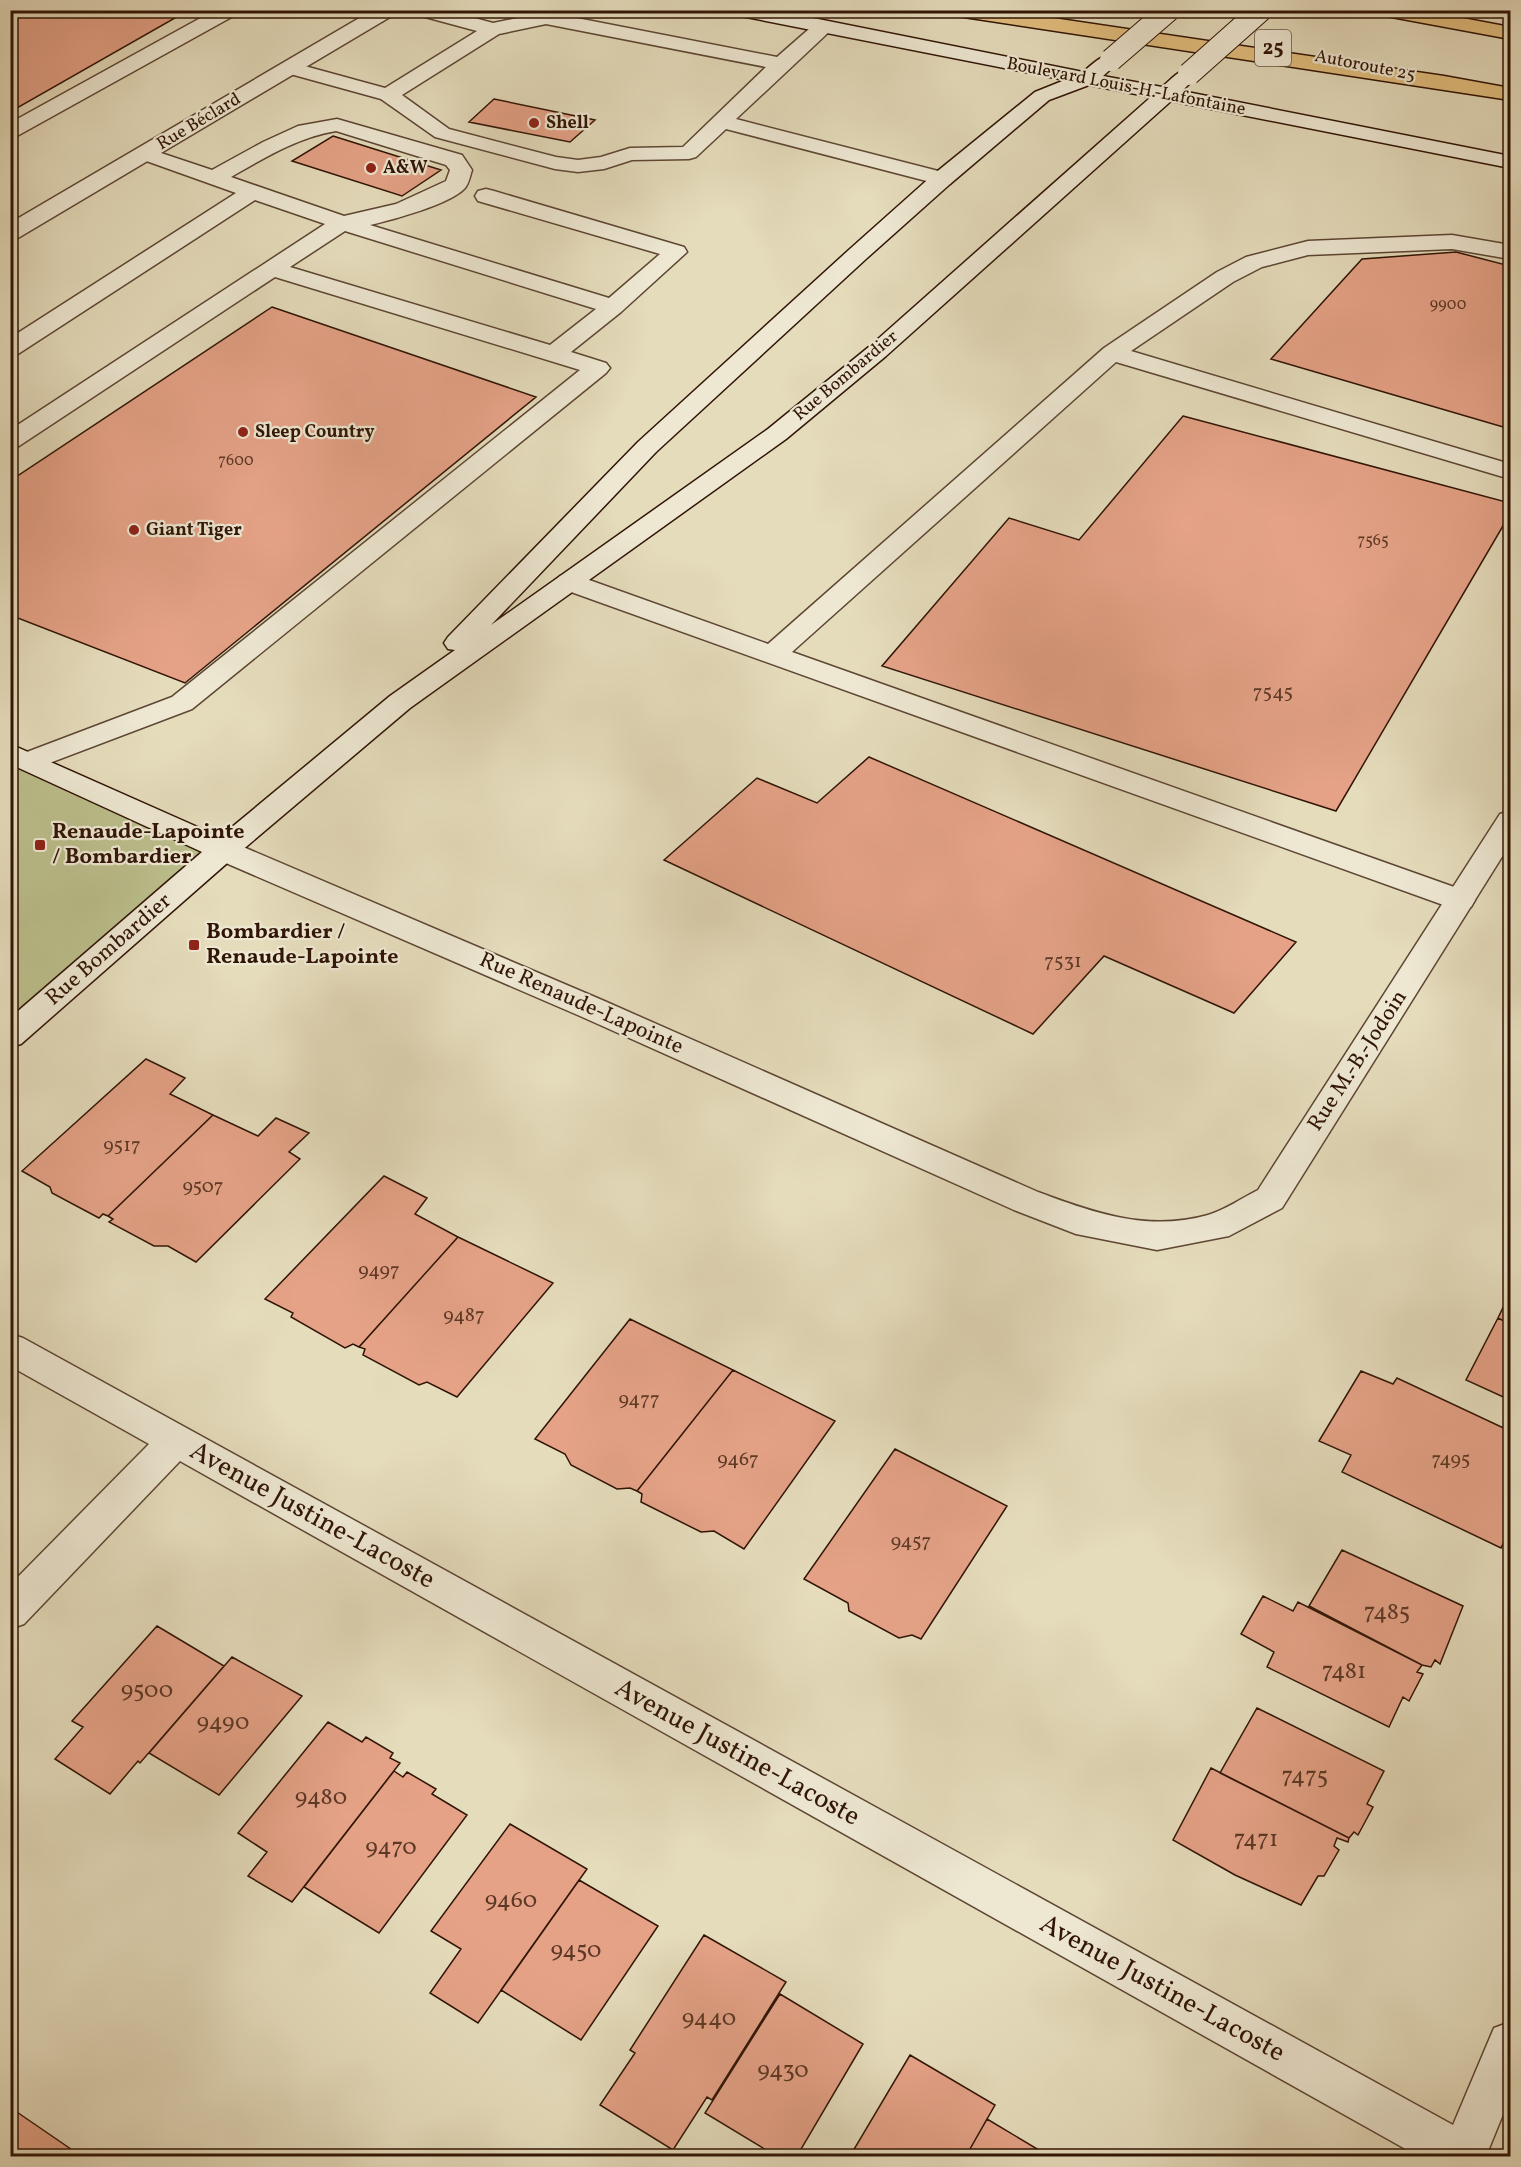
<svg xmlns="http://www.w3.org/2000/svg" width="1521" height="2167" font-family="Vollkorn,serif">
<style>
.green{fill:#bbbf8c;stroke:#766a48;stroke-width:1.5}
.building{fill:#e5a287;stroke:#301405;stroke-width:1.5}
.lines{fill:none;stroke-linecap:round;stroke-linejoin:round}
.lane-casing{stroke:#5d4633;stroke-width:3}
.street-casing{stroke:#5d4633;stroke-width:3}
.secondary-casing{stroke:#301405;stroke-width:3}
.highway-casing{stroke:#301405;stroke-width:3}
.lane{fill:#eee8d3;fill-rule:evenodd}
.street{fill:#eee8d3;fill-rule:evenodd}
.secondary{fill:#eee8d3;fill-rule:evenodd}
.highway{fill:#e2be7e;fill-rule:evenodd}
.secondary-bridge-casing{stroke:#301405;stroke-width:24;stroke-linecap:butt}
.secondary-bridge{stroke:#eee8d3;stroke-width:22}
.poi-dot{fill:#8f2418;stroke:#eee8d3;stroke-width:2}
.labels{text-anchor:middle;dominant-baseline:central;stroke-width:4.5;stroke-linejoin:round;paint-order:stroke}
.far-number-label{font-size:16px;fill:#5d3826}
.far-street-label{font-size:18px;fill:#301405;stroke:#eee8d3}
.far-poi-label{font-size:18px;font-weight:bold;fill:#301405;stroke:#eee8d3;text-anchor:start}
.number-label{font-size:20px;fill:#5d3826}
.shield{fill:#eee8d3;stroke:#695443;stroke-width:1.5}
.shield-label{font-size:21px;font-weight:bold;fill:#301405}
.poi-label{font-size:22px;font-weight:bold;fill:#301405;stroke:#eee8d3;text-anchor:start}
.street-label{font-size:22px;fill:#301405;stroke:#eee8d3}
.near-number-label{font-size:24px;fill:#5d3826}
.near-street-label{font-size:27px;fill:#301405;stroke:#eee8d3}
</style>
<rect width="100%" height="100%" fill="#e5dcbc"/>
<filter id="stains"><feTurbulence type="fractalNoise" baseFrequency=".00333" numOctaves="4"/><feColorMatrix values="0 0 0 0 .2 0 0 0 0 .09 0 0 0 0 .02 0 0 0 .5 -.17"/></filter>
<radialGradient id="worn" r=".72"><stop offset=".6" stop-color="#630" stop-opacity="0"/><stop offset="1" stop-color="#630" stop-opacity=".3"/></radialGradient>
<!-- green -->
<path class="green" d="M11,755L223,850L11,1035Z"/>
<!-- building -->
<path class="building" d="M10,10H189L10,112Z
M494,99L595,120L570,142L469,122Z
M333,136L441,170L402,196L292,161Z
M1456,252L1510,266V429L1271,359L1362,259Z
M272,307L536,397L185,683L10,615V481Z
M1183,416L1510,503V514L1336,811L882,666L1009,518L1079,540Z
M869,757L1296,942L1234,1013L1104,956L1033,1034L664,860L757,778L817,803Z
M146,1059L185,1078L170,1094L213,1115L108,1216L103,1214L99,1218L52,1193L50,1187L22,1171Z
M213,1115L258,1136L276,1118L309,1133L289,1152L300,1159L196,1262L168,1246H154L109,1222L113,1219L108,1216Z
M384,1176L427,1198L415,1214L458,1237L359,1347L353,1344L345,1348L291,1317L293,1313L265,1299Z
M458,1237L553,1283L457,1397L427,1382L419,1385L363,1355L365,1349L359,1347Z
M1510,1293V1324L1498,1318Z
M1498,1318L1510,1324V1400L1466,1380Z
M630,1319L733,1370L637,1491L630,1488L617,1489L571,1465L565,1454L535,1439Z
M733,1370L835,1421L744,1549L714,1531L701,1532L641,1502L642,1494L637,1491Z
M1361,1371L1393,1384L1397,1378L1510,1431V1529L1501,1548L1342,1472L1351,1455L1319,1441Z
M895,1449L1007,1506L921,1639L912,1635L899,1638L849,1611L848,1603L804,1579Z
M1342,1550L1463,1606L1440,1664L1435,1660L1431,1667L1422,1665L1309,1606Z
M1263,1596L1293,1611L1298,1602L1422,1665L1417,1672L1423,1674L1409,1701L1403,1697L1389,1727L1267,1667L1274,1652L1241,1634Z
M157,1626L224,1666L140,1763L138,1761L110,1794L55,1759L83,1727L72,1721Z
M232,1657L302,1696L219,1795L149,1753Z
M1257,1708L1384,1771L1367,1804L1373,1807L1358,1835L1354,1832L1349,1838L1220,1773Z
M328,1722L362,1742L366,1737L393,1753L390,1758L400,1763L292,1902L248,1876L267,1852L238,1833Z
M1211,1768L1349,1838L1348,1842L1337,1838L1334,1846L1339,1850L1324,1876H1318L1301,1905L1235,1875L1173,1840Z
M394,1771L403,1777L407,1772L436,1789L432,1794L467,1815L379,1933L304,1887Z
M510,1824L587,1869L478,2023L430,1993L461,1949L431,1931Z
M579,1880L658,1926L581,2040L501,1990Z
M704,1935L786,1982L712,2100L707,2097L673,2150L600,2105L635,2053L630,2050Z
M780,1994L863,2044L797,2156H776L705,2113Z
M910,2055L995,2105L966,2156H850Z
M11,2108L81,2156H10Z
M987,2119L1049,2156H966Z"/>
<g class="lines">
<!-- lane casing -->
<g class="lane-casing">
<path id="lane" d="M215,10H239L237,14L17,136L10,138V123Z
M345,10C357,10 378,6 386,17L383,21L376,23L347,14Z
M412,10H445L493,23L546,12L777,57L817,22H831L834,26L831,30L736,119L950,174L953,179L950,184L942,185L726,129L696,157L689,159L632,160L604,169L578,172L555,169L435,137L381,99L283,72L280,68L283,64L290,62L385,88L477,31L414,14ZM546,24L766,67L683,147L630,148L601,157L578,160L556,157L449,129L402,95L499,34Z
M337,119L462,155L472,170C470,176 469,183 465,188C451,204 392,220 370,225L609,298L660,254L478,201L475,196L478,191L486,189L494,191L684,247L687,252L621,312L571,352L606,363L610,368L606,373L192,709L39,767L29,770L19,767L15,761L19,755L172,697L580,370L275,277L19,446L10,448V430L325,224L255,200L18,354L10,356V338L236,193L138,158L134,154L138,150L145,148L152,150L212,170L263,142L298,126ZM336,131L446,165L450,170L446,181L396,204L344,216L231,177C266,157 296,138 336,131ZM345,231L596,309L550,345L290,267Z
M1452,235L1510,245V259L1452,249L1308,255L1262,267L1233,282L1131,351L1510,464V479L1116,362L792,652L1471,893L1475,900L1471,907L1460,910L1449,907L560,588L556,582L560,576L569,574L578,576L768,644L1104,348L1217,272L1246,257L1308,241Z"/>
</g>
<!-- street casing -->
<g class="street-casing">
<path id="street" d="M373,10H397L395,14L18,238L10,240V223Z
M1510,811V844L1282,1208L1229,1236L1157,1250L1076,1234L1014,1210L580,1016L212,857L208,850L212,843L223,840L234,843L602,1000L1038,1192C1094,1213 1148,1232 1208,1215C1225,1210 1242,1198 1258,1190L1500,814Z
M10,1334L23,1338L1453,2125L1494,2028L1510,2022V2097L1486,2156H1418L180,1461L24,1624L10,1629V1585L149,1444L10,1366Z"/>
</g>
<!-- secondary casing -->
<g class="secondary-casing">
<path id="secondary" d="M732,10H773L1083,72C1094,63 1103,52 1118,56L1121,60L1103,76L1162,87C1173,78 1181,66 1196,70L1199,74L1182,91L1510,156V168L1171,101L886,356L786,439L410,708L234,857L21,1044L10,1047V1018L202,852L10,764V744L220,837L390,696L455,650L448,649L444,643L448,637L638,442L851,248L934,174L1035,92L1065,80L741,16L734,14ZM1089,85L1151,97L870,346L768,429L491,625L656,452L867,258L950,184L1049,100Z"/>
</g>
<!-- highway casing -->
<g class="highway-casing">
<path id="highway" d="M948,10H999L1444,76L1510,88V100L957,16L950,14Z
M1377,10H1420L1510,27V39L1386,16L1379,14Z"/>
</g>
<!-- lane -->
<use href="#lane" class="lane"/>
<!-- street -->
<use href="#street" class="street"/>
<!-- secondary -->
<use href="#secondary" class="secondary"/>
<!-- highway -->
<use href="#highway" class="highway"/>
<!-- secondary-bridge casing -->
<g class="secondary-bridge-casing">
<path id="secondary-bridge" d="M1111,60L1169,10
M1189,74L1261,10"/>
</g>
<!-- secondary-bridge -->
<use href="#secondary-bridge" class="secondary-bridge"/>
</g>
<!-- markers -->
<g class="poi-dot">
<circle cx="534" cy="123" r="6"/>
<circle cx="371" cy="168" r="6"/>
<circle cx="243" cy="432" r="6"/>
<circle cx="134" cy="530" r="6"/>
<rect x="34" y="839" width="12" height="12" rx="3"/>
<rect x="188" y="939" width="12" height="12" rx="3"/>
</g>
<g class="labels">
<!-- far-number labels -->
<g class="far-number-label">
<text x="1448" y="305">9900</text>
<text x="236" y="461">7600</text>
<text x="1373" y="541">7565</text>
</g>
<!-- far-street labels -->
<g class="far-street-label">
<text transform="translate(1365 66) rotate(11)">Autoroute 25</text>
<text transform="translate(1126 87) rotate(11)">Boulevard Louis-H.-Lafontaine</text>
<text transform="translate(199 122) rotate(-31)">Rue Béclard</text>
<text transform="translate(846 376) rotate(-40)">Rue Bombardier</text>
</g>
<!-- far-poi labels -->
<g class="far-poi-label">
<text x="546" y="123">Shell</text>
<text x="383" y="168">A&amp;W</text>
<text x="255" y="432">Sleep Country</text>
<text x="146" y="530">Giant Tiger</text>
</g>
<!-- number labels -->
<g class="number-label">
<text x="1273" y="693">7545</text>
<text x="1063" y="962">7531</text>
<text x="122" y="1146">9517</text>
<text x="203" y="1187">9507</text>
<text x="379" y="1271">9497</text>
<text x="464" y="1316">9487</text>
<text x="639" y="1400">9477</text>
<text x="738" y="1460">9467</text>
<text x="1451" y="1460">7495</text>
<text x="911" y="1542">9457</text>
</g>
<!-- shield labels -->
<rect class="shield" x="1255" y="30" width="36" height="36" rx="4.5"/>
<g class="shield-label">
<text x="1273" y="48">25</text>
</g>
<!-- poi labels -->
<g class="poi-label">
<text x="52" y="832">Renaude-Lapointe<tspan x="52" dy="25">/ Bombardier</tspan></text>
<text x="206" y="932">Bombardier /<tspan x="206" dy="25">Renaude-Lapointe</tspan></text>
</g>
<!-- street labels -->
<g class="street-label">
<text transform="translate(109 950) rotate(-41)">Rue Bombardier</text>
<text transform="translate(581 1004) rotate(24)">Rue Renaude-Lapointe</text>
<text transform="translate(1358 1061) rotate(-57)">Rue M.-B.-Jodoin</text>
</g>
<!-- near-number labels -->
<g class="near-number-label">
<text x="1387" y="1613">7485</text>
<text x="1344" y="1672">7481</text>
<text x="147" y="1691">9500</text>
<text x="223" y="1723">9490</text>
<text x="1305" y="1777">7475</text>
<text x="321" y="1798">9480</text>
<text x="1256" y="1840">7471</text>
<text x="391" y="1848">9470</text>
<text x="511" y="1901">9460</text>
<text x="576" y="1951">9450</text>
<text x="709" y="2019">9440</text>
<text x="783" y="2071">9430</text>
</g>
<!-- near-street labels -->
<g class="near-street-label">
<text transform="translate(312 1516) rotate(29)">Avenue Justine-Lacoste</text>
<text transform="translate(737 1753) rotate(29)">Avenue Justine-Lacoste</text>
<text transform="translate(1162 1989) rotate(29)">Avenue Justine-Lacoste</text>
</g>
</g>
<!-- margin -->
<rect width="1521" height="2167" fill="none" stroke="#e5dcbc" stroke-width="36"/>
<rect x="12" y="12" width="1497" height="2143" fill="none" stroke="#301405" stroke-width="3"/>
<rect x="18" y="18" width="1485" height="2131" fill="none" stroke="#301405" stroke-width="1.5"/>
<rect width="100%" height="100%" filter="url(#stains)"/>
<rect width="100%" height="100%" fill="url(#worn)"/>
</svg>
